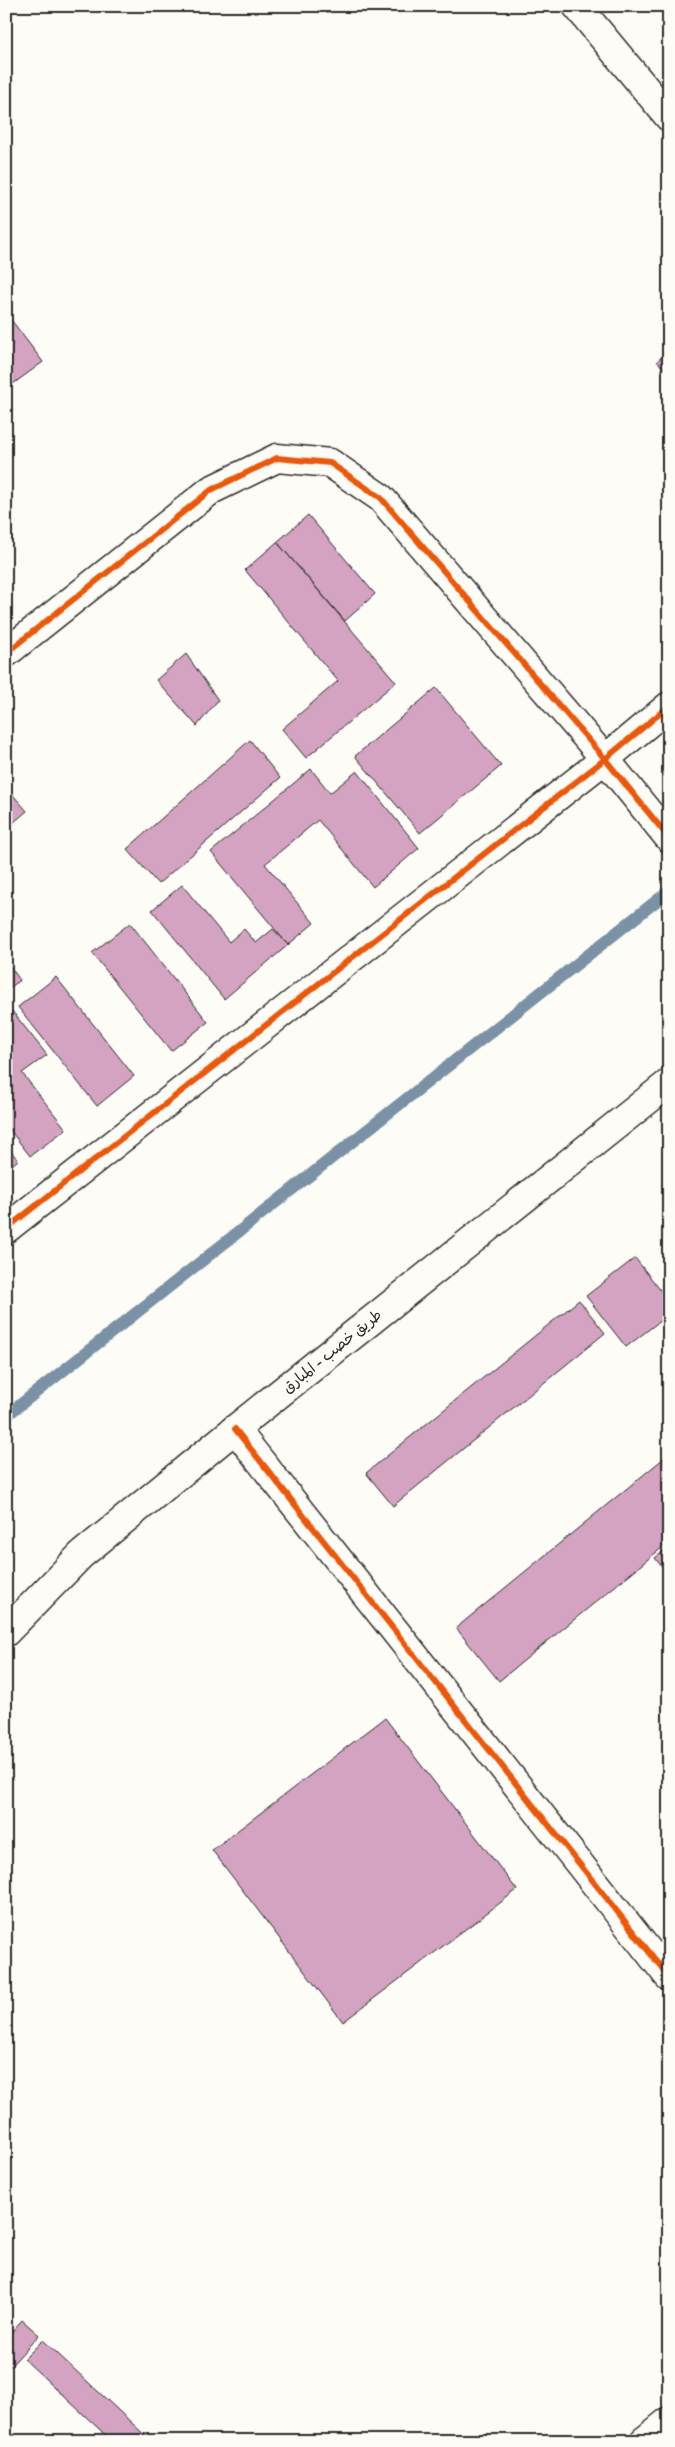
<svg xmlns="http://www.w3.org/2000/svg" width="675" height="2447" font-family="Itim,'Playpen Sans Arabic',sans-serif">
<style>
.lines{fill:none;stroke-linecap:round;stroke-linejoin:round}
.stream{stroke:#7a91a6;stroke-width:12}
.building{fill:#d4a3c1;stroke:#2b2b2b}
.minor-casing{stroke:#2b2b2b;stroke-width:31}
.secondary-casing{stroke:#2b2b2b;stroke-width:31}
.minor{stroke:#fdfcf7;stroke-width:28}
.secondary{stroke:#fdfcf7;stroke-width:28}
.cycleway-casing{stroke:#fdfcf7;stroke-width:9}
.cycleway{stroke:#e8590c;stroke-width:6}
.labels{text-anchor:middle;dominant-baseline:central;stroke-width:4.5;stroke-linejoin:round;paint-order:stroke}
.street-label{font-size:15px;fill:#2b2b2b;stroke:#fdfcf7}
</style>
<rect width="100%" height="100%" fill="#fdfcf7"/>
<filter id="ink" filterUnits="userSpaceOnUse"><feTurbulence type="fractalNoise" baseFrequency=".02" numOctaves="2"/><feDisplacementMap in="SourceGraphic" scale="10" xChannelSelector="R" yChannelSelector="G"/><feConvolveMatrix kernelMatrix="1 2 1 2 8 2 1 2 1" color-interpolation-filters="sRGB"/></filter>
<g filter="url(#ink)">
<g class="lines">
<!-- stream -->
<path class="stream" d="M6,1416L669,891"/>
</g>
<!-- building -->
<path class="building" d="M6,313L43,362L6,389Z
M669,351V375L657,361Z
M308,515L375,594L345,621L277,542Z
M277,542L396,682L306,758L282,729L338,681L245,570Z
M186,654L218,700L197,726L156,680Z
M436,688L501,766L420,833L355,756Z
M250,740L280,778L158,884L127,849Z
M311,769L330,793L357,771L419,848L373,887L318,820L265,864L314,923L288,945L211,852Z
M6,787L27,811L6,829Z
M182,885L229,942L244,929L256,943L273,929L288,945L224,999L152,910Z
M130,923L208,1022L171,1051L92,953Z
M6,961L20,980L6,991Z
M56,977L134,1076L97,1106L18,1007Z
M12,1011L47,1055L22,1073L66,1129L30,1156L6,1125V1016Z
M6,1145L18,1160L6,1170Z
M635,1258L669,1301V1314L626,1347L586,1296Z
M579,1300L605,1333L393,1506L366,1473Z
M669,1454V1542L499,1681L456,1628Z
M669,1547V1576L655,1558Z
M385,1718L517,1890L343,2022L212,1850Z
M22,2320L39,2335L6,2371V2338Z
M43,2340L151,2441H112L24,2359Z"/>
<g class="lines">
<!-- minor casing -->
<g class="minor-casing">
<path id="minor" d="M577,6L669,117
M6,653L211,490L277,458L330,463L381,498L605,759L669,838
M6,1229L605,759L669,706
M235,1429L669,1977
M644,2441L669,2421"/>
</g>
<!-- secondary casing -->
<g class="secondary-casing">
<path id="secondary" d="M6,1632L81,1555L235,1429L669,1083"/>
</g>
<!-- minor -->
<use href="#minor" class="minor"/>
<!-- secondary -->
<use href="#secondary" class="secondary"/>
<!-- cycleway casing -->
<g class="cycleway-casing">
<path id="cycleway" d="M6,653L211,490L277,458L330,463L381,498L605,759L669,838
M6,1229L605,759L669,706
M235,1429L669,1977"/>
</g>
<!-- cycleway -->
<use href="#cycleway" class="cycleway"/>
</g>
</g>
<g class="labels">
<!-- street labels -->
<g class="street-label">
<text transform="translate(332 1351) rotate(-39)">طريق خصب - المبارق</text>
</g>
</g>
<!-- margin -->
<rect width="675" height="2447" fill="none" stroke="#fdfcf7" stroke-width="25"/>
<rect x="12" y="12" width="650" height="2422" fill="none" stroke="#2b2b2b" stroke-width="2" filter="url(#ink)"/>
</svg>
